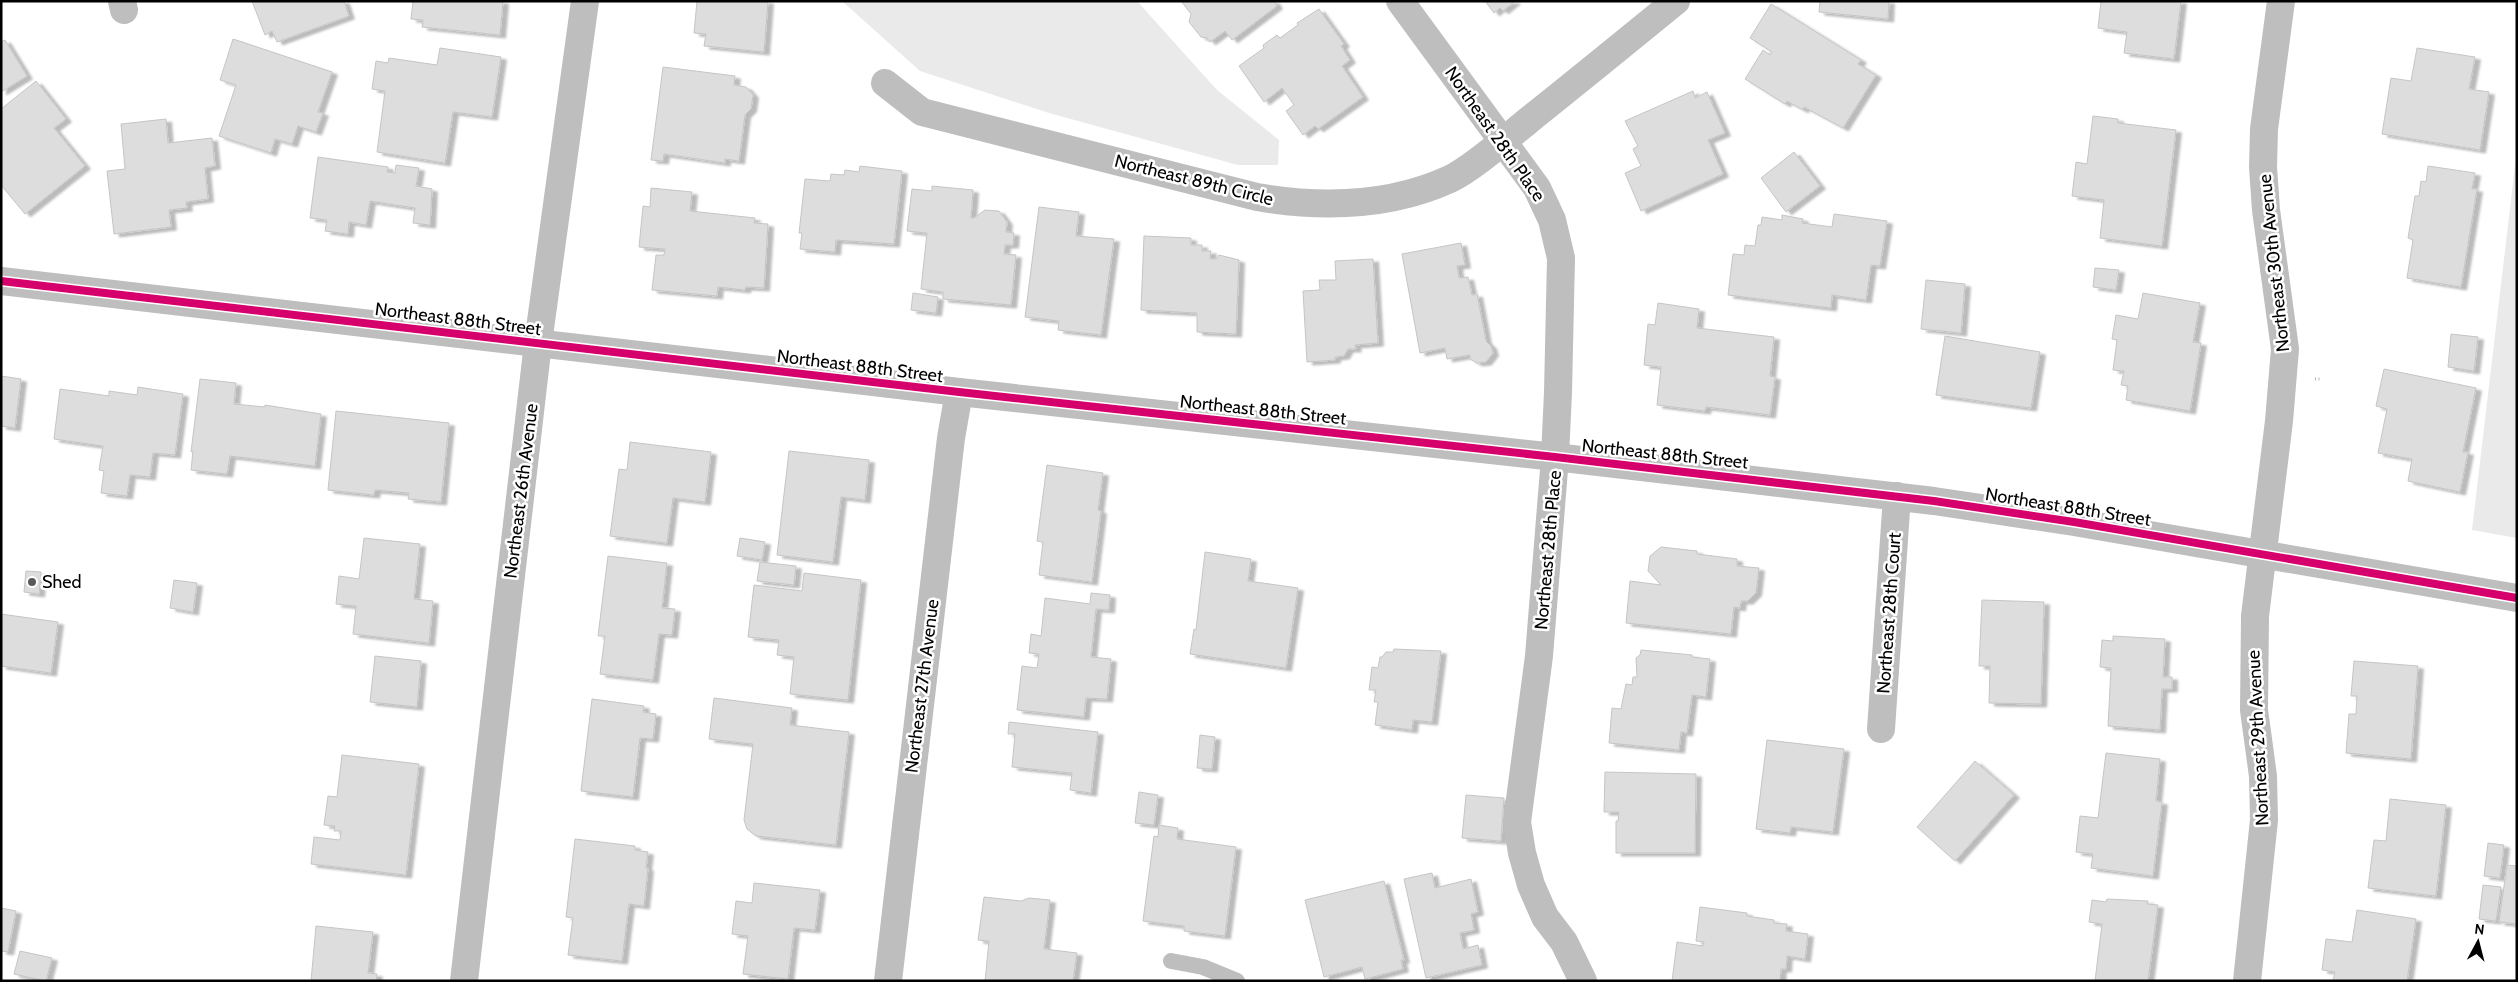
<svg xmlns="http://www.w3.org/2000/svg" width="2518" height="982" font-family="Cabin,sans-serif">
<style>
.green{fill:#eaeaea}
.building{fill:#ddd;stroke:#c5c5c5;filter:url(#shadow)}
.lines{fill:none;stroke-linecap:round;stroke-linejoin:round}
.path{stroke:#b8b8b8;stroke-width:3;stroke-dasharray:1 2.5;stroke-linecap:butt}
.service{stroke:#bebebe;stroke-width:16}
.minor{stroke:#bebebe;stroke-width:28}
.tertiary{stroke:#bebebe;stroke-width:28}
.cycleway-casing{stroke:#fff;stroke-width:11}
.cycleway{stroke:#d6006c;stroke-width:8}
.poi-dot{fill:#595959;stroke:#fff;stroke-width:2}
.labels{text-anchor:middle;dominant-baseline:central;stroke-width:5;stroke-linejoin:round;paint-order:stroke}
.street-label{font-size:18px;fill:#000;stroke:#fff}
.poi-label{font-size:18px;fill:#000;stroke:#fff;text-anchor:start}
</style>
<defs>
<filter id="shadow"><feDropShadow dx="5.5" dy="3" stdDeviation="1" flood-color="#0004"/></filter>
</defs>
<rect width="100%" height="100%" fill="#fff"/>
<!-- green -->
<path class="green" d="M842,1H1137L1217,90L1279,140L1278,165H1238L1049,113L920,71Z
M2517,149V538L2472,530Z"/>
<!-- building -->
<path class="building" d="M252,1H344L349,16L277,42L272,31L265,35Z
M413,1H503L500,35L422,27L423,20L411,19Z
M697,1H768L764,52L704,46L706,34L694,33Z
M1181,1H1274L1277,6L1232,40L1225,31L1210,42L1207,38L1201,37L1189,22L1191,14Z
M1485,1H1515L1503,11L1500,8L1494,13Z
M1820,1H1889L1888,19L1819,12Z
M2101,1H2181L2174,59L2124,53L2127,32L2098,28Z
M1771,4L1861,60L1858,64L1876,75L1843,128L1804,107L1803,110L1787,101L1785,104L1745,79L1763,50L1770,55L1772,52L1750,38Z
M1319,9L1344,44L1341,46L1350,60L1342,66L1363,97L1318,129L1315,126L1303,135L1286,111L1294,105L1282,88L1264,102L1239,66L1264,48L1263,45L1277,35L1280,38L1298,25L1297,23Z
M233,39L332,72L318,112L323,113L316,132L298,126L292,144L275,139L271,153L219,136L236,85L220,80Z
M5,40L27,76L1,92V42Z
M440,48L501,57L492,117L453,112L445,163L377,152L385,91L372,89L376,61L388,63L389,58L437,65Z
M2417,48L2475,57L2469,89L2489,92L2480,150L2382,134L2391,78L2411,81Z
M663,67L735,76L734,85L746,87L753,95L751,109L745,115L739,161L725,159V163L664,154L663,161L651,160Z
M36,81L66,119L54,128L85,166L25,214L1,185V109Z
M1693,91L1695,98L1707,92L1725,133L1708,140L1723,174L1641,211L1625,173L1641,166L1633,149L1638,146L1625,121Z
M2093,116L2118,119V123L2176,130L2162,246L2100,238L2104,200L2072,196L2076,162L2087,164Z
M166,119L168,143L212,138L215,166L205,168L208,199L186,202L187,208L169,210L171,227L114,234L107,171L125,169L121,124Z
M1794,152L1820,186L1786,212L1761,178Z
M318,157L388,167L387,172L395,173L396,165L419,168L416,186L432,189L430,225L413,223L415,208L370,201L366,225L349,222L348,234L325,231L327,220L310,218Z
M860,166L902,171L894,244L836,240L835,252L800,249L802,233H799L805,179L830,181L831,174L844,175L845,170L859,172Z
M2428,166L2475,173L2472,189H2477L2461,287L2407,278L2413,240L2408,238L2415,196H2419L2421,181L2426,182Z
M932,186L973,190L971,218H974L985,210L999,211L1007,222L1006,232L1014,233L1013,245H1005L1004,254L1016,255L1011,305L943,299V292L921,289L927,233L907,231L912,189L932,191Z
M651,188L692,192L690,211L755,218L754,223L768,224L764,288L746,287L745,290L718,287L717,296L652,290L656,255H664L665,249L639,247L643,206L650,207Z
M1039,207L1079,212L1076,236L1114,239L1101,335L1058,330L1059,321L1025,317Z
M1834,214L1887,221L1880,266L1871,265L1866,300L1832,295L1831,308L1728,295L1733,254L1744,255L1745,245L1755,246L1758,225H1761L1762,217L1782,220V215L1803,219L1802,223L1832,227Z
M1144,236L1191,238V245H1202V251H1211L1210,259H1216L1219,255L1239,260L1236,334L1197,332V313L1141,310Z
M1461,243L1465,265L1457,266L1459,278L1468,277L1472,295L1477,294L1486,341L1491,346L1493,353L1486,362L1477,363L1470,359V355L1447,359L1445,348L1420,353L1402,254Z
M1373,259L1378,343L1355,345L1356,349H1348L1344,356L1335,357V360L1307,362L1303,291L1320,290L1319,280H1336L1335,261Z
M2095,268L2119,270L2116,290L2093,287Z
M1926,280L1965,284L1961,333L1921,329Z
M913,293L938,297L936,313L911,310Z
M2143,293L2200,303L2193,342L2201,343L2190,411L2126,400L2128,386L2121,385L2124,371L2113,370L2117,340L2112,339L2116,315L2138,319Z
M1658,303L1699,309L1697,328L1774,337L1770,376L1775,377L1770,415L1706,407L1705,411L1657,405L1661,367L1644,365L1648,324L1655,325Z
M2451,334L2478,337L2474,371L2448,367Z
M1945,336L2040,352L2031,408L1936,395Z
M2384,369L2476,388L2463,452H2468L2460,492L2408,481L2412,459L2378,453L2387,409L2376,406Z
M1,376L21,379L15,428L1,426Z
M200,379L236,383L234,404L265,407V405L321,414L315,466L230,456L227,474L191,470L193,451L191,452Z
M138,387L183,394L175,455L153,453L150,477L130,475L127,496L101,493L104,471L99,470L103,446L54,439L60,389L109,396V391L137,395Z
M336,411L449,423L441,502L408,499L409,493L375,490L374,495L328,490Z
M630,442L711,452L705,502L673,498L667,543L610,536L619,469L627,470Z
M789,451L869,460L865,500L841,497L833,562L777,555Z
M1047,465L1103,473L1098,510L1101,511L1092,582L1039,575L1043,542L1037,541Z
M364,538L420,544L414,599L433,601L429,643L353,634L356,606L336,604L339,576L359,579Z
M740,538L765,542L762,560L737,556Z
M1661,547L1697,551V554L1737,559V566L1759,568L1756,593L1748,601H1741L1740,608L1734,607L1731,634L1626,623L1630,581L1661,585L1648,571L1650,556Z
M1205,552L1251,559L1248,581L1298,588L1286,668L1190,654L1194,629L1196,630Z
M608,556L667,563L662,608L675,609L672,635L659,634L653,680L600,674L605,636H598Z
M760,562L796,566L794,585L757,581Z
M26,571L41,572L39,594L24,592Z
M804,573L861,580L848,700L790,694L794,657L777,655L779,640L748,637L754,585L802,591Z
M174,580L197,583L193,612L170,608Z
M1091,593L1110,595L1109,610L1096,609L1091,657L1111,659L1107,699L1086,698L1084,717L1017,710L1022,666L1037,668L1039,654L1029,653L1031,634L1041,636L1045,598L1090,604Z
M1982,600L2044,602L2041,704L1989,703L1990,666H1979Z
M1,614L58,622L51,673L1,666Z
M2113,636L2165,639L2163,677H2172V689H2162L2160,730L2108,726L2111,668L2100,667L2102,640L2113,641Z
M1394,649L1441,651L1432,722L1413,720L1412,730L1375,725L1378,702H1374L1376,690H1369L1372,667L1378,668L1380,657H1382L1386,652H1393Z
M1641,650L1692,655V657L1710,659L1706,697L1692,695L1687,733L1681,732L1679,750L1609,743L1612,708L1621,709L1626,684L1632,685L1633,677H1637L1636,658L1640,655Z
M375,656L421,661L417,707L370,702Z
M2354,661L2418,666L2411,759L2346,753L2349,714H2356L2357,696H2351Z
M714,698L792,708L790,725L849,732L836,845L756,836L747,829L744,820L753,744L709,739Z
M592,699L644,706L643,712L656,714L653,739L640,738L633,797L581,791Z
M1009,722L1098,732L1091,793L1070,790L1072,773L1012,767L1015,734H1008Z
M1200,735L1215,737L1212,769L1197,768Z
M1767,740L1844,749L1833,832L1791,827L1790,833L1756,829Z
M2106,753L2160,759L2156,801L2162,802L2153,876L2091,868L2093,854L2076,852L2080,816L2098,818Z
M342,755L419,764L406,875L311,864L314,837L340,840L341,831H334L335,826L324,825L328,796L337,797Z
M1975,761L2014,795L1955,861L1917,827Z
M1605,772L1696,774L1695,853H1616V821H1618L1619,812H1604Z
M1139,792L1158,795L1154,825L1135,823Z
M1466,795L1504,798L1501,841L1462,838Z
M2390,799L2446,805L2436,896L2368,888L2374,840L2386,841Z
M1159,825L1178,828L1177,839L1236,847L1225,936L1184,931V926L1143,921L1154,836L1158,837Z
M575,839L635,846V850L648,852L646,868H648L644,906L629,904L622,961L568,955L573,918L566,917Z
M2488,843L2504,845L2500,878L2484,876Z
M2507,865L2517,866V924L2499,922Z
M1432,873L1435,888L1471,879L1478,912L1471,914L1474,930L1460,933L1463,949L1478,945L1482,965L1426,978L1404,879Z
M1384,881L1404,960H1401L1403,969L1365,979L1362,967L1324,977L1305,900Z
M754,883L820,890L815,930L794,928L788,979L743,974L748,936L732,934L736,901L752,903Z
M2483,885L2501,887L2496,921L2479,919Z
M984,897L1021,901L1029,898L1050,900L1044,949L1077,953L1073,981H985L989,941L978,940Z
M2107,899L2148,901L2147,904L2158,905L2148,981H2095L2102,924L2089,922L2092,900L2106,902Z
M1700,907L1747,913V916L1774,920V923L1787,924L1786,931L1808,934L1805,959L1787,956L1786,969H1781L1780,981H1672L1677,942L1703,946L1704,942L1696,941Z
M1,908L16,911L8,952L1,951Z
M2357,910L2416,919L2407,981H2333L2335,972L2322,970L2326,939L2352,942Z
M316,926L373,932L368,973L377,974L376,981H311Z
M20,951L52,958L46,981L14,974Z"/>
<g class="lines">
<!-- path -->
<path class="path" d="M2315,379H2322"/>
<!-- service -->
<path class="service" d="M1171,961L1203,967L1237,981"/>
<!-- minor -->
<path class="minor" d="M122,1L124,10
M1400,1L1537,188L1552,220L1561,258L1558,392L1555,457L1539,656L1517,822L1522,853L1531,885L1545,917L1564,942L1583,981
M885,83L922,112L1257,197C1322,208 1389,207 1450,179C1473,168 1508,137 1529,120C1578,81 1627,41 1676,1
M1881,729L1897,496
M464,981L538,343L585,1
M888,981L951,438L959,392
M2247,981L2264,820L2263,776L2254,710L2255,616L2279,421L2285,349L2266,210L2263,167L2264,129L2281,1"/>
<!-- tertiary -->
<path class="tertiary" d="M1,281L959,392L1555,457L1934,501L2074,522L2517,598"/>
<!-- cycleway casing -->
<g class="cycleway-casing">
<path id="cycleway" d="M1,281L959,392L1555,457L1934,501L2074,522L2517,598"/>
</g>
<!-- cycleway -->
<use href="#cycleway" class="cycleway"/>
</g>
<!-- markers -->
<circle class="poi-dot" cx="32" cy="582" r="5"/>
<g class="labels">
<!-- street labels -->
<g class="street-label">
<text transform="translate(1495 134) rotate(55)">Northeast 28th Place</text>
<text transform="translate(1194 180) rotate(14)">Northeast 89th Circle</text>
<text transform="translate(2274 263) rotate(-96)">Northeast 30th Avenue</text>
<text transform="translate(458 319) rotate(7)">Northeast 88th Street</text>
<text transform="translate(860 366) rotate(7)">Northeast 88th Street</text>
<text transform="translate(1263 410) rotate(6)">Northeast 88th Street</text>
<text transform="translate(1665 454) rotate(6)">Northeast 88th Street</text>
<text transform="translate(521 491) rotate(-83)">Northeast 26th Avenue</text>
<text transform="translate(2068 507) rotate(9)">Northeast 88th Street</text>
<text transform="translate(1548 550) rotate(-85)">Northeast 28th Place</text>
<text transform="translate(1889 613) rotate(-86)">Northeast 28th Court</text>
<text transform="translate(922 686) rotate(-83)">Northeast 27th Avenue</text>
<text transform="translate(2258 738) rotate(-93)">Northeast 29th Avenue</text>
</g>
<!-- poi labels -->
<g class="poi-label">
<text x="42" y="582">Shed</text>
</g>
</g>
<!-- border -->
<rect width="2518" height="982" fill="none" stroke="#000000" stroke-width="5"/>
<!-- north arrow -->
<g transform="translate(2478 942) rotate(7)" stroke="#ffffff" stroke-width="4" paint-order="stroke">
<path d="M0-4L9 19L0 12L-9 19Z" fill="#000000"/>
<text y="-8" font-size="14" font-weight="bold" text-anchor="middle" fill="#000000">N</text>
</g>
</svg>
